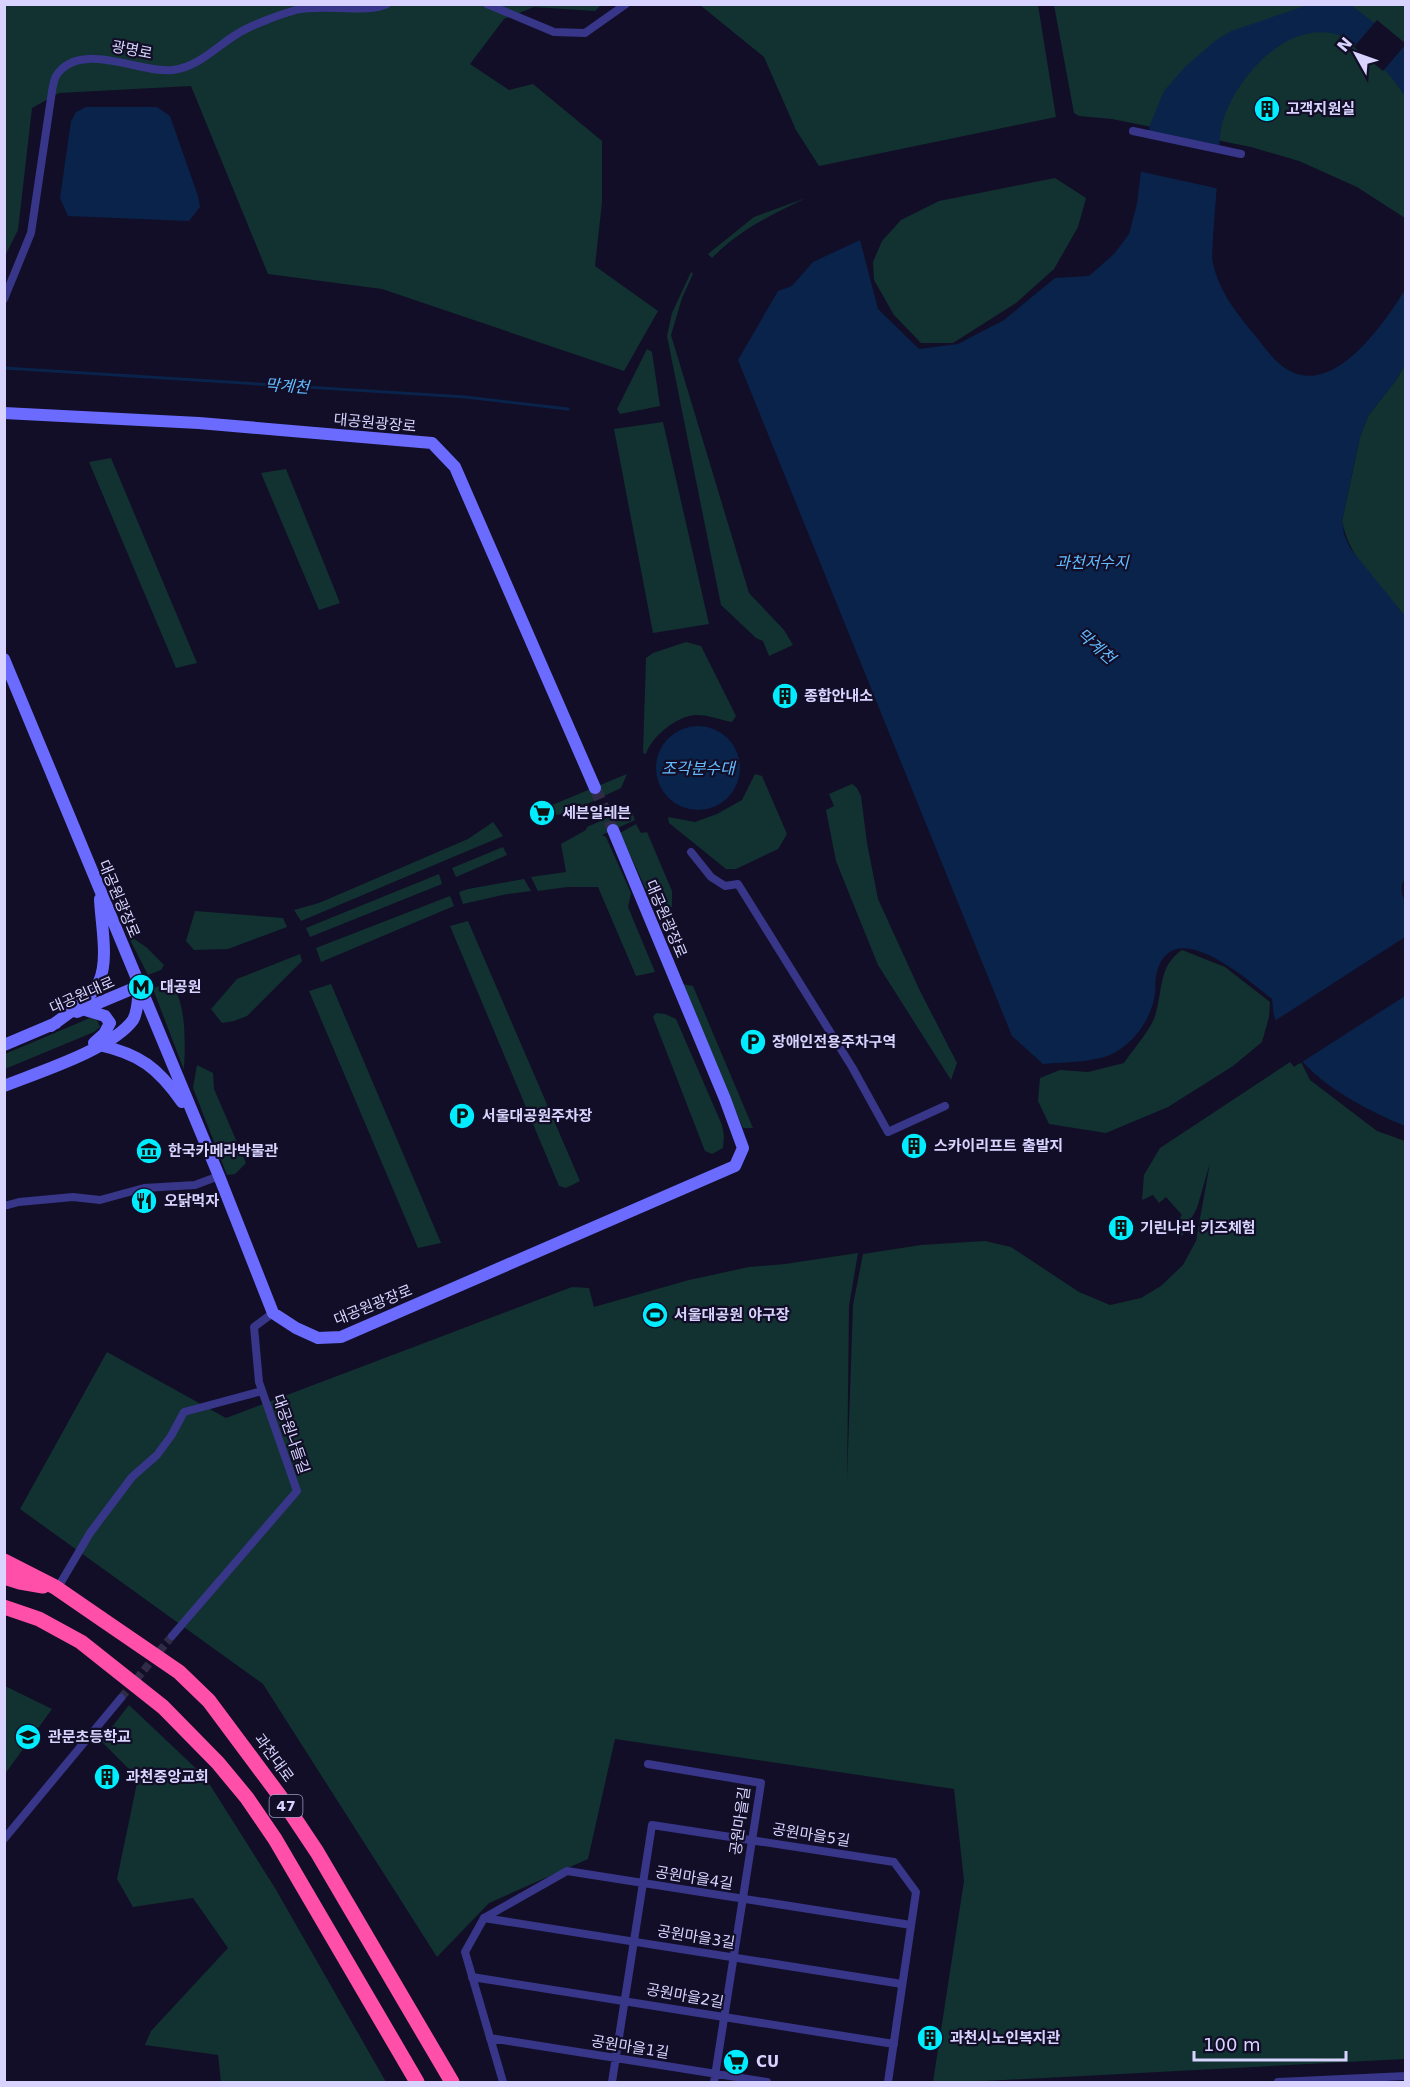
<svg xmlns="http://www.w3.org/2000/svg" width="1410" height="2087" font-family="'DejaVu Sans','Noto Sans KR',sans-serif">
<style>
.green{fill:#113230}
.water{fill:#09234b}
.pier{fill:#120e27}
.lines{fill:none;stroke-linecap:round;stroke-linejoin:round}
.stream{stroke:#09234b;stroke-width:3}
.street-tunnel{stroke:#302c47;stroke-width:8;stroke-dasharray:8 4;stroke-linecap:butt}
.secondary-tunnel{stroke:#302c47;stroke-width:12;stroke-dasharray:12 6;stroke-linecap:butt}
.street{stroke:#373689;stroke-width:8}
.secondary{stroke:#6b6cff;stroke-width:12}
.highway{stroke:#ff4fa8;stroke-width:15}
.labels{text-anchor:middle;dominant-baseline:central;stroke-width:4.5;stroke-linejoin:round;paint-order:stroke}
.shield{fill:#120e27;stroke:#9d99be;stroke-width:1.5}
.shield-label{font-size:14px;font-weight:bold;fill:#d8d4ff}
.street-label{font-size:15px;fill:#d8d4ff;stroke:#120e27}
.poi-label{font-size:15px;font-weight:bold;fill:#d8d4ff;stroke:#120e27;text-anchor:start}
.water-label{font-size:16px;font-style:italic;fill:#62bbff;stroke:#120e27}
</style>
<rect width="100%" height="100%" fill="#120e27"/>
<!-- green -->
<path class="green" d="M5,5H601L595,11L534,7L504,19L470,64L509,90L533,84L602,141V202L595,266L658,311L624,371L382,289L268,274L191,86L59,93L32,108L18,230L5,256Z
M700,5H1038L1056,117L819,166L796,130L764,57Z
M1054,5H1405V218L1357,187L1299,161L1251,147L1112,119L1079,116L1074,113Z
M1055,178L1086,198L1078,227L1054,269L1016,303L953,343H921L894,315L874,280L873,262L882,241L901,220L939,201Z
M806,198C771,215 739,230 712,258L708,254L754,217Z
M691,272L693,274L682,298L671,335L749,593L784,630L793,645L769,656L763,641L756,638L721,605L667,336L672,313Z
M647,349L652,352L660,406L620,414L617,409Z
M1405,365V616C1380,589 1349,558 1342,521L1360,437L1368,416L1396,380Z
M663,422L709,624L653,633L614,429Z
M111,458L197,663L176,668L89,462Z
M286,469L340,603L319,610L261,473Z
M686,642L701,646L736,716L732,722C721,720 706,714 695,715C677,716 651,737 646,754L643,753L646,658L653,653Z
M627,774L621,788L568,813L556,815L552,805Z
M755,774L762,776L787,834L778,849L736,869H726L669,823L668,817L695,822L717,814L742,800Z
M852,784L857,788L861,796L867,843L878,899L920,991L957,1063L951,1080L878,965L836,861L826,810L834,806L829,794Z
M630,808L635,820L602,835L606,837L631,893L628,907L655,972L636,976L598,887H567L538,891L531,877L566,872L561,844L586,830L587,827Z
M493,822L503,836L301,921L294,910L319,903L468,839Z
M636,824L641,833L647,832L672,891V907C663,909 657,904 650,898L620,833Z
M503,847L507,855L456,877L452,868Z
M439,874L442,884L310,937L306,928Z
M524,879L531,891L507,894L463,904L459,892L468,889Z
M450,896L454,906L321,962L316,948Z
M195,911L283,918L287,927L228,949L194,950L186,941Z
M468,921L580,1181L566,1188L559,1186L450,926Z
M127,934L146,947L164,965L161,970L148,975Z
M1182,950L1225,967L1270,1002L1269,1017L1262,1042L1233,1066L1168,1107L1106,1133L1049,1124L1038,1101L1040,1078L1060,1070L1088,1072L1124,1063C1132,1051 1151,1029 1155,1016C1163,991 1158,966 1182,950Z
M300,954L302,961L247,1016L234,1021L222,1023L211,1009L237,979Z
M166,982C188,991 185,1050 184,1070L153,989Z
M331,984L441,1243L418,1248L309,991Z
M682,984L693,986L753,1128H743Z
M656,1013L665,1014L676,1019L722,1125L724,1136L723,1148L712,1154L705,1151L653,1017Z
M90,1018L97,1020L100,1027L94,1032L5,1069V1054Z
M1290,1062L1294,1067L1301,1062L1310,1080L1377,1131L1405,1141V2059L966,2082H933L964,1881L954,1789L615,1739L588,1859L489,1903L437,1957L263,1684L20,1509L107,1352L226,1418L572,1287L589,1288L594,1307L689,1280L749,1267L785,1264L858,1253L849,1306L847,1480L853,1305L863,1254L921,1245L985,1241L1011,1247L1079,1292L1110,1305L1141,1298L1161,1286L1183,1265L1196,1241L1210,1163L1197,1208L1182,1236L1175,1223L1182,1215L1166,1197L1159,1203L1153,1195L1142,1200L1144,1175L1160,1148Z
M197,1065L213,1073L214,1089L246,1163L235,1174L227,1175L193,1088Z
M5,1686L52,1709L5,1774Z
M129,1705L205,1777L275,1888L386,2082H221L218,2055L145,2045L151,2031L228,1948L193,1898L133,1907L117,1879L138,1778L101,1741Z"/>
<!-- water -->
<path class="water" d="M1308,5H1351L1405,47V97C1393,75 1357,37 1331,33C1283,25 1239,76 1224,117C1218,134 1220,154 1218,171C1216,200 1213,229 1212,258C1217,288 1234,310 1253,333C1263,345 1273,361 1288,370C1335,397 1384,323 1405,290V365L1396,380L1368,416L1360,437L1342,521L1344,534L1350,548L1405,616L1406,877C1399,886 1401,894 1406,904L1405,1126C1355,1105 1297,1074 1276,1021C1273,1015 1273,1006 1272,999C1245,978 1170,911 1156,976C1155,983 1156,991 1154,999C1150,1019 1136,1039 1119,1050C1101,1063 1065,1062 1043,1064L1012,1036L738,360L778,291L792,286L813,262L860,240L878,309L919,349L958,344L1004,320L1055,278L1089,276L1114,254L1129,234L1137,204L1142,162L1150,125L1164,91L1185,67L1215,41L1231,31Z
M86,107H157L170,116L198,196L200,207L189,221L68,216L60,198L71,121L76,112Z
M656 768a42 42 0 1 1 84 0a42 42 0 1 1-84 0Z"/>
<!-- pier -->
<path class="pier" d="M1377,20L1406,44L1383,71L1354,47Z
M1145,133L1223,150L1220,189L1138,171Z
M1405,937V996L1299,1064L1297,1062L1273,1022Z"/>
<g class="lines">
<!-- stream -->
<path class="stream" d="M4,368L465,397L568,409"/>
<!-- street-tunnel -->
<path class="street-tunnel" d="M121,1698L172,1636"/>
<!-- secondary-tunnel -->
<path class="secondary-tunnel" d="M595,788L613,830"/>
<!-- street -->
<path class="street" d="M487,4L554,32L585,33L626,4
M1133,131L1241,154
M4,299L31,233L51,98C52,91 53,82 56,76C79,39 140,74 173,70C198,67 216,47 237,34C249,26 281,14 296,10C321,3 368,14 387,4
M691,852L711,877L725,886L738,884L852,1067L888,1132L945,1106
M4,1206L19,1202L73,1197L100,1200L144,1188L195,1185L219,1176
M57,1589L90,1533L132,1477L157,1455L171,1436L184,1412L262,1391
M172,1636L297,1491L259,1382L254,1327L273,1313
M648,1764L761,1783L714,2082
M4,1839L121,1698
M484,1918L902,1984
M472,1977L894,2044
M490,2038L767,2082
M503,2082L465,1952L484,1918L567,1871L911,1925
M612,2082L652,1825L894,1862L916,1892L888,2082
M1278,2082L1406,2076"/>
<!-- secondary -->
<path class="secondary" d="M4,413L199,423L432,443L455,467L595,788
M4,659L219,1176L273,1313L296,1328L318,1338L341,1337L735,1166L743,1148L725,1099L613,830
M82,1009L105,1016L110,1023L104,1034L94,1043
M77,1012L139,986
M51,1026C66,1015 91,999 99,982C109,959 101,924 100,899
M4,1045L56,1023
M99,1045C140,1054 158,1068 182,1102
M4,1086C39,1072 112,1049 133,1020C138,1012 138,997 139,988"/>
<!-- highway -->
<path class="highway" d="M4,1561L55,1587L103,1620L179,1672L209,1701L279,1795L317,1852L452,2082
M4,1577L20,1582L43,1586
M4,1607L39,1619L81,1642L163,1707L218,1763L247,1798L275,1839L417,2082"/>
</g>
<!-- icons -->
<defs>
<g id="building-disc" transform="scale(1.35)"><circle r="9.5" fill="#00ecff" stroke="#120e27"/><path d="M-4-6H4V6H1V3H-1V6H-4ZM-2.5-4.3h1.7v1.8h-1.7ZM.8-4.3h1.7v1.8H.8ZM-2.5-1h1.7V.8h-1.7ZM.8-1h1.7V.8H.8Z" fill="#111"/></g>
<g id="supermarket-disc" transform="scale(1.35)"><circle r="9.5" fill="#00ecff" stroke="#120e27"/><path d="M-6-5.5h2.5l.6 2H6L4.5 2H-2.5L-4.4-4H-6ZM-1.5 3.2a1.3 1.3 0 1 0 .1 0ZM3 3.2a1.3 1.3 0 1 0 .1 0Z" fill="#111"/></g>
<g id="metro-disc" transform="scale(1.35)"><circle r="9.5" fill="#00ecff" stroke="#120e27"/><path d="M-5.5 5V-5H-3L0 0L3-5H5.5V5H3V-.5L0 4L-3-.5V5Z" fill="#111"/></g>
<g id="parking-disc" transform="scale(1.35)"><circle r="9.5" fill="#00ecff" stroke="#120e27"/><path d="M-3.5-5.5H1a3.5 3.5 0 0 1 0 7H-1V5.5H-3.5ZM-1-3.4V-.6H.8a1.4 1.4 0 0 0 0-2.8Z" fill="#111"/></g>
<g id="museum-disc" transform="scale(1.35)"><circle r="9.5" fill="#00ecff" stroke="#120e27"/><path d="M0-6L6-3V-2H-6V-3ZM-5-1h2V3h-2ZM-1-1h2V3h-2ZM3-1h2V3H3ZM-6 4H6V6H-6Z" fill="#111"/></g>
<g id="restaurant-disc" transform="scale(1.35)"><circle r="9.5" fill="#00ecff" stroke="#120e27"/><path d="M-5-6h1v4h1v-4h1v4h1v-4h1v5L-1.5 .5V6h-2V.5L-5-1ZM5-6V6H3V1.5H1.5Q1.5-4 5-6Z" fill="#111"/></g>
<g id="stadium-disc" transform="scale(1.35)"><circle r="9.5" fill="#00ecff" stroke="#120e27"/><path d="M0-5a6.5 5 0 1 0 0 10a6.5 5 0 1 0 0-10ZM-3.5-1.8h7v3.6h-7Z" fill="#111"/></g>
<g id="school-disc" transform="scale(1.35)"><circle r="9.5" fill="#00ecff" stroke="#120e27"/><path d="M0-5L7-2L0 1L-7-2ZM-4 1L0 2.5L4 1V4Q0 6-4 4Z" fill="#111"/></g>
</defs>
<g fill-rule="evenodd">
<use href="#building-disc" x="1267" y="109"/>
<use href="#building-disc" x="785" y="696"/>
<use href="#supermarket-disc" x="542" y="813"/>
<use href="#metro-disc" x="141" y="987"/>
<use href="#parking-disc" x="753" y="1042"/>
<use href="#parking-disc" x="462" y="1116"/>
<use href="#building-disc" x="914" y="1146"/>
<use href="#museum-disc" x="149" y="1151"/>
<use href="#restaurant-disc" x="144" y="1201"/>
<use href="#building-disc" x="1121" y="1228"/>
<use href="#stadium-disc" x="655" y="1315"/>
<use href="#school-disc" x="28" y="1737"/>
<use href="#building-disc" x="107" y="1777"/>
<use href="#building-disc" x="930" y="2038"/>
<use href="#supermarket-disc" x="736" y="2062"/>
</g>
<g class="labels">
<!-- shield labels -->
<rect class="shield" x="269.5" y="1795" width="33" height="22" rx="4.5"/>
<g class="shield-label">
<text x="286" y="1806">47</text>
</g>
<!-- street labels -->
<g class="street-label">
<text transform="translate(132 50) rotate(11)">광명로</text>
<text transform="translate(375 423) rotate(5)">대공원광장로</text>
<text transform="translate(119 899) rotate(67)">대공원광장로</text>
<text transform="translate(666 919) rotate(67)">대공원광장로</text>
<text transform="translate(82 995) rotate(-24)">대공원대로</text>
<text transform="translate(373 1305) rotate(-22)">대공원광장로</text>
<text transform="translate(291 1434) rotate(71)">대공원나들길</text>
<text transform="translate(274 1758) rotate(54)">과천대로</text>
<text transform="translate(740 1821) rotate(-82)">공원마을길</text>
<text transform="translate(811 1835) rotate(9)">공원마을5길</text>
<text transform="translate(694 1878) rotate(9)">공원마을4길</text>
<text transform="translate(696 1937) rotate(9)">공원마을3길</text>
<text transform="translate(685 1996) rotate(10)">공원마을2길</text>
<text transform="translate(630 2047) rotate(9)">공원마을1길</text>
</g>
<!-- poi labels -->
<g class="poi-label">
<text x="1286" y="109">고객지원실</text>
<text x="804" y="696">종합안내소</text>
<text x="562" y="813">세븐일레븐</text>
<text x="160" y="987">대공원</text>
<text x="772" y="1042">장애인전용주차구역</text>
<text x="482" y="1116">서울대공원주차장</text>
<text x="934" y="1146">스카이리프트 출발지</text>
<text x="168" y="1151">한국카메라박물관</text>
<text x="164" y="1201">오닭먹자</text>
<text x="1140" y="1228">기린나라 키즈체험</text>
<text x="674" y="1315">서울대공원 야구장</text>
<text x="48" y="1737">관문초등학교</text>
<text x="126" y="1777">과천중앙교회</text>
<text x="950" y="2038">과천시노인복지관</text>
<text x="756" y="2062">CU</text>
</g>
<!-- water labels -->
<g class="water-label">
<text transform="translate(287 386) rotate(4)">막계천</text>
<text x="1092" y="562">과천저수지</text>
<text transform="translate(1096 646) rotate(41)">막계천</text>
<text x="698" y="768">조각분수대</text>
</g>
</g>
<!-- border -->
<rect width="1410" height="2087" fill="none" stroke="#d8d4ff" stroke-width="12"/>
<!-- north arrow -->
<g transform="translate(1356 54) rotate(310)" stroke="#120e27" stroke-width="4.5" paint-order="stroke">
<path d="M0-4.5L10 22L0 15L-10 22Z" fill="#d8d4ff"/>
<text y="-9" font-size="16" font-weight="bold" text-anchor="middle" fill="#d8d4ff">N</text>
</g>
<!-- scale -->
<path d="M1194 2051v9h152v-9" fill="none" stroke="#d8d4ff" stroke-width="3"/>
<text x="1203" y="2051" font-size="18" fill="#d8d4ff" stroke="#120e27" stroke-width="4.5" paint-order="stroke">100 m</text>
</svg>
